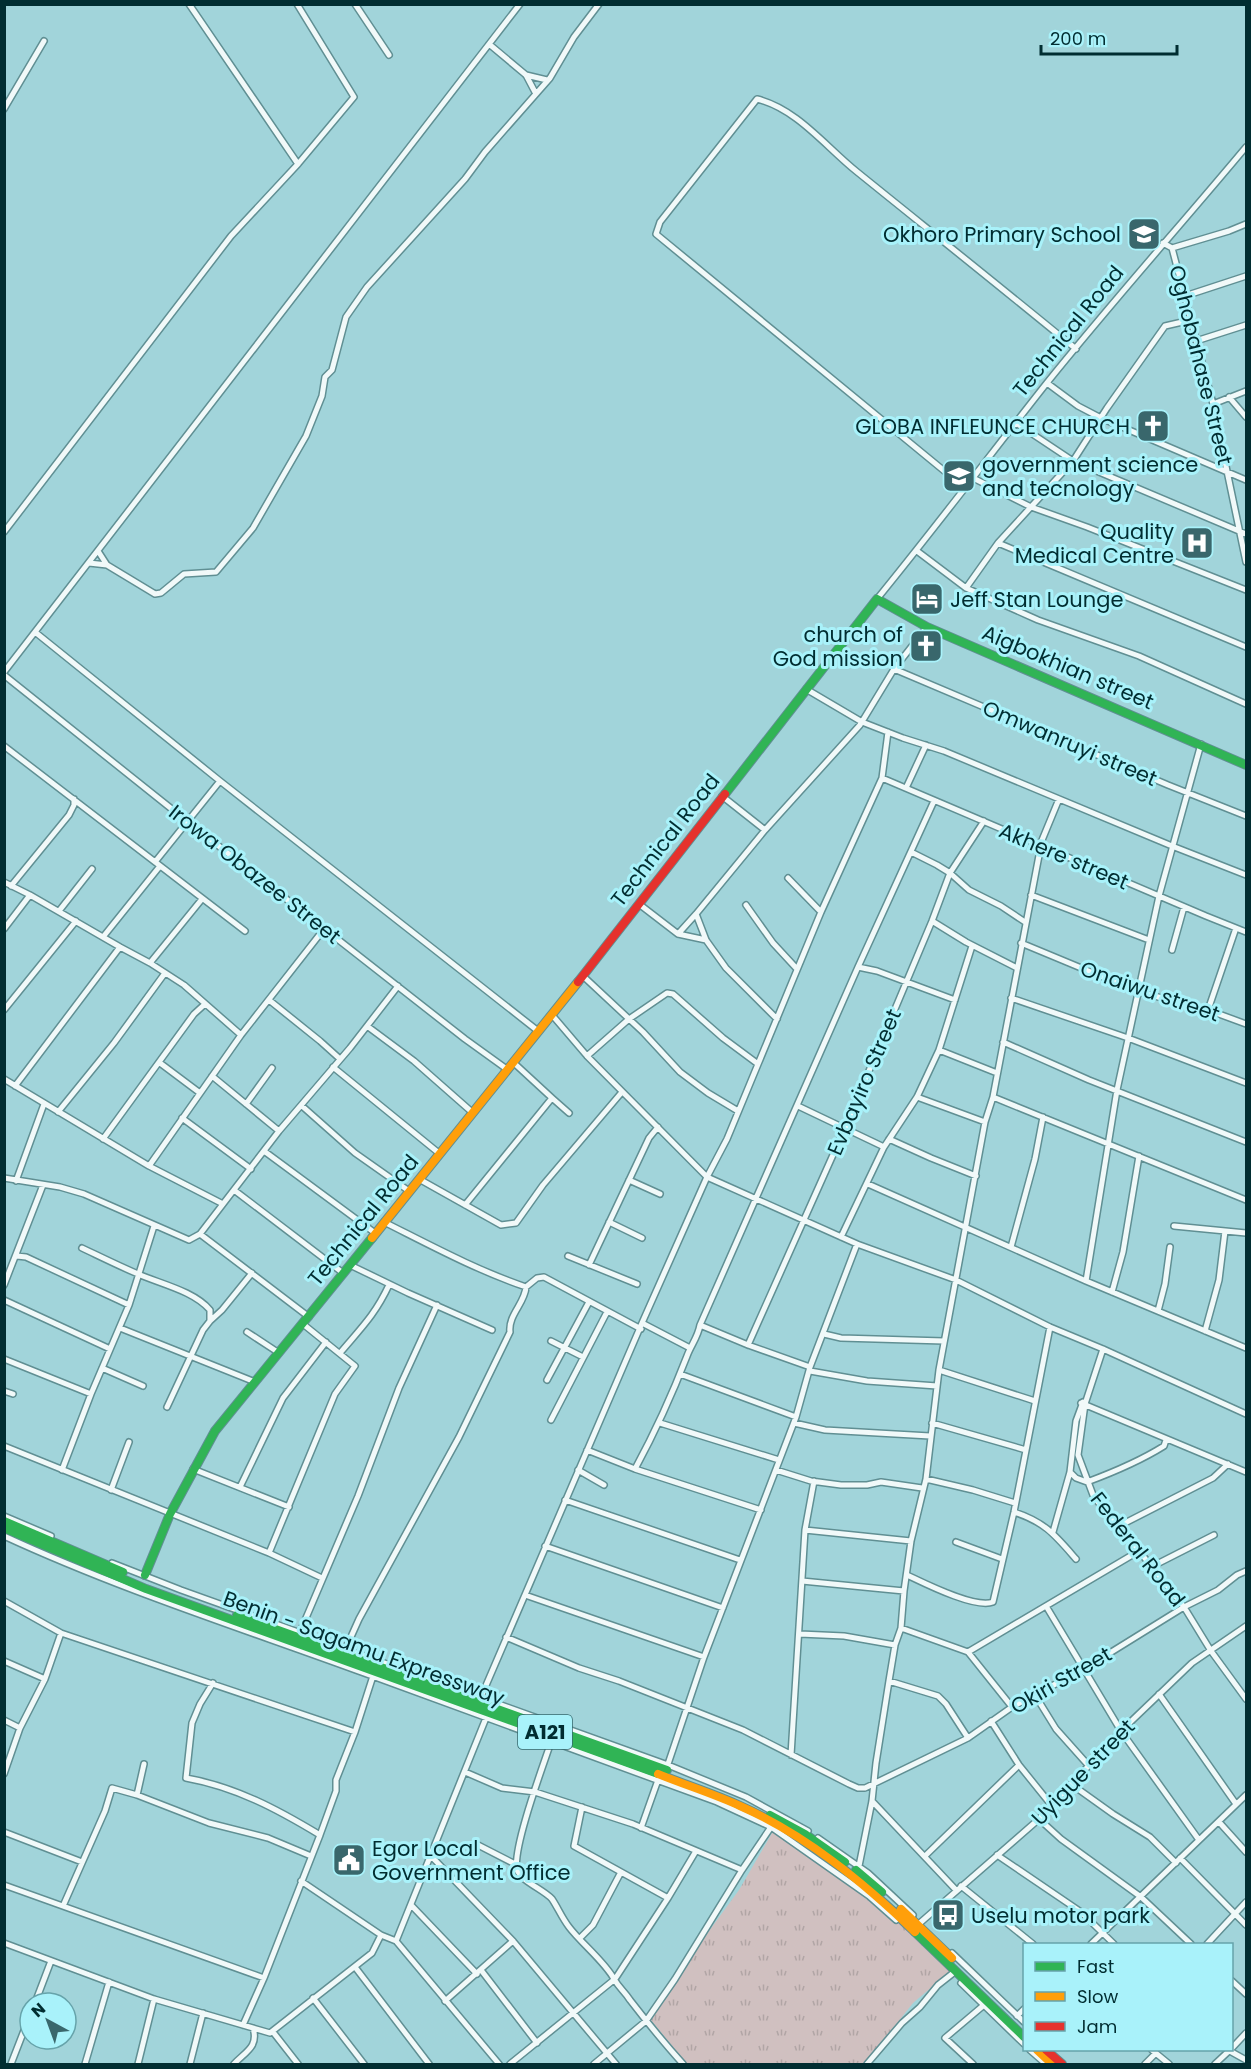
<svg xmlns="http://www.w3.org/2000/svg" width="1251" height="2069" font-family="Poppins,sans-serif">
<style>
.grass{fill:url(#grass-tufts)}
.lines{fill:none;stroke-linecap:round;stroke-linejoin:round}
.street-casing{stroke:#608f93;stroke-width:8}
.fast-casing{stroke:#608f93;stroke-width:10}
.slow-casing{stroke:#608f93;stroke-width:10}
.jam-casing{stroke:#608f93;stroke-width:10}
.street{stroke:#f1f9f9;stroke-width:5}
.fast{stroke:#30b455;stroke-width:8}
.slow{stroke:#ff9f0a;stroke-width:8}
.jam{stroke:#e5322d;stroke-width:8}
.labels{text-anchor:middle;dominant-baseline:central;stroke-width:6;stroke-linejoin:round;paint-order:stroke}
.shield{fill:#a9f2fa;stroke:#33686d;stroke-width:1.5}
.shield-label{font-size:20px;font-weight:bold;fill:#012d31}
.poi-label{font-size:21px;fill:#012d31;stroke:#a9f2fa;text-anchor:end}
.street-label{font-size:21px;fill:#012d31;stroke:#a9f2fa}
</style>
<defs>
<pattern id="grass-tufts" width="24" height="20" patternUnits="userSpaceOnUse" patternTransform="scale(1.5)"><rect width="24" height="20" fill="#d0c0c0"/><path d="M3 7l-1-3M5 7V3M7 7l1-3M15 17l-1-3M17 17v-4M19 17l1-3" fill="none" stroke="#b1a5a5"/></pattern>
</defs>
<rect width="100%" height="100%" fill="#a1d4da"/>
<!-- grass -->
<path class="grass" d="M775,1828L833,1865L901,1919L952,1970L913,2003L865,2064H687L650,2019L709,1931L739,1890Z"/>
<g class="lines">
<!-- street casing -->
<g class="street-casing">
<path id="street" d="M189,4L298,164
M355,4L389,55
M489,44L526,75L536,94
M526,75L547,80
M4,109L44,41
M1163,243L1172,248L1213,404L1246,562
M1172,248L1229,231L1246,224
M1185,296L1246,276
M1196,341L1246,325
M1047,383L1078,406L1101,418L1246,480
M1229,397L1246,417
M1213,404L1246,391
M1016,423L1073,461L1246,534
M973,478L1031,507L1087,527L1246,590
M965,488L656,234L660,222L757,99C797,109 825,146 856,171C929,230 1003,289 1076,349
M4,532L231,236L298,164L354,97L297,4
M998,543L1246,647
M98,551L107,565L155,594L161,593L184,574L216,572L253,528L306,436L322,396L325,377L332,370L346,317L367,287L465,179L485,152L550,78L574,37L599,4
M917,551L966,588L1038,620L1139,656L1246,704
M89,563L107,565
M966,588L998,543L1073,461L1107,408L1165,326L1191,320
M877,599C935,528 990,455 1046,384C1111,303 1180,226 1246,147
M35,632L220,781L538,1031
M894,669L1168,785L1246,816
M4,672L520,4
M4,675L188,822L465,1039L508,1070
M806,689L862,722L903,738L944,751L1172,846L1246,875
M4,746L245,931
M882,778L1206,916L1246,932
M906,788L926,745
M722,796L765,830
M1040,845L1059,799
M911,852L937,865L950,873L969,890L1001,906L1025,922
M155,862L220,781
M788,878L821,912
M4,882L30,895L120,947L150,963L184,985L241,1035
M11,886L69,815L74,805V799
M1031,895L1149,940
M639,904L678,934
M746,905L773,943L797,969
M59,911L92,869
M696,914L678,934L706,940
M932,921L966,942L1017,968
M4,929L30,895
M103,937L160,866
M1021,943L1139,992L1208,1010L1246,1024
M1172,950L1184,907
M150,963L202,899
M858,967L877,971L955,1000
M583,976L643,1032L680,1072L708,1093L738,1111
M1011,998L1128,1038L1246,1083
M269,1000L320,1041L340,1059
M4,1010L76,921
M1208,1010L1236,928
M552,1015L587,1056L707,1177L857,1244
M777,1019L726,968L706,940L696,914L765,830L860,725L894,669L927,627
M367,1026L414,1061L473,1113
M1003,1042L1089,1080L1246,1142
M939,1050L997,1073
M587,1056L629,1019L667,993L673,994L723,1038L758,1064
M160,1063L200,1093
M333,1067L440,1154
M212,1076L279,1131
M4,1079L149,1166L223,1204
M15,1086L120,947
M917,1097L985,1122
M993,1097L1246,1200
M552,1098L569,1113
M246,1104L272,1068
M302,1106L355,1153L409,1191
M798,1106L884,1147
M58,1112L114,1043L165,973
M182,1118L251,1169
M103,1139L194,1014L205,1004
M889,1139L931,1158L976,1176
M264,1151L375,1233
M149,1166L241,1035L324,929
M4,1178L60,1187L84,1194L189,1240L200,1234L279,1131L350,1048L398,986
M419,1179L501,1225L516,1223L543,1185L622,1092
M629,1180L660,1194
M16,1181L44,1104
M868,1184L1086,1281L1246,1348
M234,1190L343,1273
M465,1205L552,1098L514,1063
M384,1222C430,1245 476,1270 526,1287L537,1278L544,1277L641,1329
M609,1222L642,1238
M1174,1226L1246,1233
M200,1234L309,1317
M841,1237L884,1147L917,1097L939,1050L972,946
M1011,1247L1035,1159L1043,1117
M82,1248C101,1257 119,1266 138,1274C161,1284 194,1291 210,1310V1321L203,1330L167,1407
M17,1256L26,1257L129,1305
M568,1256L637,1284
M350,1265L408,1293L492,1330
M589,1265L649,1138L658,1127
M1086,1281L1117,1090L1159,896L1201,744
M4,1285L43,1185
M1112,1292L1123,1252L1139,1156
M4,1300L110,1349
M1158,1311L1165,1284L1170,1247
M210,1321L222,1310L252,1273
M642,1323L690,1348
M700,1325L748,1345L810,1367
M120,1328L255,1382
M1205,1331L1219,1280L1225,1231
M247,1332L279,1353
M824,1334L841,1338L944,1341
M551,1341L583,1357
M748,1345L845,1128L932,921L950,873L984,821
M1103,1349L1085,1404L1078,1455L1093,1495L1109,1517L1119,1526L1184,1607L1211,1651L1246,1699
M340,1353C361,1328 375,1315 389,1285
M4,1359L91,1394
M102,1368L143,1386
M939,1370L1035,1401
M810,1371L867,1381L937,1386
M680,1374L796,1417
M547,1380L589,1302
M4,1391L13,1394
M1081,1403L1246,1472
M551,1420L607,1312
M660,1423L779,1460
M794,1423L825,1430L930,1436
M932,1423L1026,1450
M4,1446L269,1553L322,1578
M587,1450L635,1469L761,1510
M193,1469L289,1507
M635,1469C655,1432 672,1395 687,1356C691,1345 698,1337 700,1325L858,967L934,801
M62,1470L91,1394L129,1305L154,1226
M578,1470L604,1485
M776,1470L811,1481L841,1485H867L881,1482L922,1488
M1070,1472L1076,1478L1087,1482C1114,1472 1140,1461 1164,1446L1166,1440
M926,1479L973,1490L1015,1503
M240,1487L283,1398L326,1342
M111,1490L129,1442
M565,1500L740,1560
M1014,1512C1045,1522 1055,1535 1076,1559
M4,1516L51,1536
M1119,1526L1213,1478L1228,1464
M805,1530L911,1541
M1053,1532L1070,1472L1076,1421L1083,1402
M4,1536C121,1590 244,1629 364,1673C482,1716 599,1759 717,1802L771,1827L869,1896L896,1920
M956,1542L1002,1559
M545,1546L723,1608
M269,1553L335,1394L355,1366L303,1324
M112,1563L181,1590L668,1765L746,1797L808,1831
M1153,1566L1214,1535
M907,1575C924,1583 975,1609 993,1602L1014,1512L1050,1327
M802,1581L904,1591
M525,1595L704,1657
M4,1601L61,1633L355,1732
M1046,1606L1121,1731L1199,1840
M901,1628L968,1652L1012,1707
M300,1632L358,1496L399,1388L437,1305
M800,1634L844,1636L895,1645
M506,1637L579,1668L619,1681L743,1730L849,1784L858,1788H865L968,1738L1012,1707L1084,1669L1184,1607L1218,1590L1237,1575L1246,1571
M346,1648L359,1619L459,1437L510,1332C508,1315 525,1303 526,1287
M968,1652L1139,1551
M4,1661L45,1679
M889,1681L938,1696L946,1704L968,1738
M213,1683L200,1704L192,1723L186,1778C236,1787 277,1809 320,1835
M1159,1694L1236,1804
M1035,1695L1056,1729L1089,1766
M481,1697L642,1323L707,1177L727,1139L821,912L882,778L888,732
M4,1720L20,1728
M991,1721L1019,1765L1052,1806
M551,1742C543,1766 512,1849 517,1870C521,1881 544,1890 552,1899C558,1908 562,1918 569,1927C581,1943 605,1962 614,1979C620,1989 624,1991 630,2000C647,2022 664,2043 683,2064
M791,1755L805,1530L814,1481
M667,1767L704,1657L796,1417L810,1367L857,1244L956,1280L1050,1327L1103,1349L1246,1414
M465,1772L502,1788L535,1792L633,1824L742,1870
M4,1774L20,1728L45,1679L61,1633
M1071,1784L1113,1814L1150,1837L1176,1863
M137,1795L144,1764
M872,1801L956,1890
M582,1807L574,1846L668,1898
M1039,1819L1061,1839L1141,1897L1191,1944
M1219,1822L1246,1852
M641,1828L658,1780
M4,1832L82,1862
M818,1838L868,1873L913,1915
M478,1845L517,1865
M997,1855L1081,1912L1114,1944
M431,1856L513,1941L616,2064
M925,1856L1019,1765
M1180,1858L1246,1925
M859,1866L872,1801L876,1763L889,1681L895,1645L901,1628L904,1591L911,1541L926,1479L939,1370L985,1122L993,1097L1041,845
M301,1881L381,1935L396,1941L499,2064
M4,1885L264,1978
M961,1886L1033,1944
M411,1905L477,1974
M63,1906L105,1811L112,1788L137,1795L209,1823L268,1838L311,1856
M921,1922L1039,1819L1121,1731L1192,1663L1246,1626
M580,1938L593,1925L621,1872
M396,1941L486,1718
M4,1943L154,1999L270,2033L372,1953L381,1935
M1091,1944L1246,1795
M1207,1944L1246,1902
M952,1953L1024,2022
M355,1967L429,2064
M481,1970L537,2043
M1232,1981L1246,1994
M961,1983L1024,2044
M313,1998L364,2064
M445,2001L513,1941
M35,2003L51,1961
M1017,2016L1024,2009
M243,2025L264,1978L320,1835L336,1791V1780L355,1732L373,1676
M273,2032L298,2064
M1232,2048L1246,2033
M1030,2050L1046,2064
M1152,2050L1169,2064
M1228,2050L1246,2060
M11,2064L30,2015
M85,2064L109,1982
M138,2064L154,1999
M190,2064L203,2013
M234,2064C245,2052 259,2047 253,2028
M510,2064L615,1979L668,1898L696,1851
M594,2064L646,2021L675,1979L742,1870L771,1827
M867,2064L902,2023L920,2007L938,1985L952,1974
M973,2064L945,2038L984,2005
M1145,2064L1156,2053
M1215,2064L1230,2050"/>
</g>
<!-- fast casing -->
<g class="fast-casing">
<path id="fast" d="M725,794L877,599L927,627L1246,765
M4,1521L123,1572
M4,1528L146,1589L658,1774
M145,1575L170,1514L215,1431L372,1238
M237,1615L667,1770
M770,1815L805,1834L845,1862
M856,1870L882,1892
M915,1932L1024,2037"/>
</g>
<!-- slow casing -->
<g class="slow-casing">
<path id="slow" d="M372,1238L578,982
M658,1774C685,1785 714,1794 740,1806C806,1835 863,1882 915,1932
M901,1909L952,1958
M1037,2050L1052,2064"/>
</g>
<!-- jam casing -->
<g class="jam-casing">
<path id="jam" d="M578,982L725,794
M1046,2050L1062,2064"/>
</g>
<!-- street -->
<use href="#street" class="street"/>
<!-- fast -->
<use href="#fast" class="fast"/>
<!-- slow -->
<use href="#slow" class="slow"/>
<!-- jam -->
<use href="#jam" class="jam"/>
</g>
<!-- icons -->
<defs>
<g id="school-square" transform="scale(1.725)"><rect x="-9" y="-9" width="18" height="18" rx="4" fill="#39676c" stroke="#a9f2fa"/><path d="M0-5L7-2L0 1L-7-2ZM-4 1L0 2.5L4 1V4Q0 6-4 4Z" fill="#fff"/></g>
<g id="church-square" transform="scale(1.725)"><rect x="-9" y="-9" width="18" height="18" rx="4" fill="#39676c" stroke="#a9f2fa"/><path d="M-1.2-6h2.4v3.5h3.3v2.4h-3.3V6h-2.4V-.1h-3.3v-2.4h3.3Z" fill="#fff"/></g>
<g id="university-square" transform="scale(1.725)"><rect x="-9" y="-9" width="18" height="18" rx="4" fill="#39676c" stroke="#a9f2fa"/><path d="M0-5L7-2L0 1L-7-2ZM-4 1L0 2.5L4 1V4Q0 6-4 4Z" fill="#fff"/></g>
<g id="hospital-square" transform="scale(1.725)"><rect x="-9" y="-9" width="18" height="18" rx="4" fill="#39676c" stroke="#a9f2fa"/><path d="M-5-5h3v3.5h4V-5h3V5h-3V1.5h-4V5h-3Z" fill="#fff"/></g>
<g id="hotel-square" transform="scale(1.725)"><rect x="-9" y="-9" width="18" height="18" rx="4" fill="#39676c" stroke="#a9f2fa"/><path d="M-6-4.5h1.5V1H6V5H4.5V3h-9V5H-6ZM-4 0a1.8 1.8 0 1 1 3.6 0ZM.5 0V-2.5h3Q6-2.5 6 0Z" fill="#fff"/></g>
<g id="civic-square" transform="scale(1.725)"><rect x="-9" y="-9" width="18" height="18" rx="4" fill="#39676c" stroke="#a9f2fa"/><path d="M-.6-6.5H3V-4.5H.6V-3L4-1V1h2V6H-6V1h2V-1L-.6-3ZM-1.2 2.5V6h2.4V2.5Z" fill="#fff"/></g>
<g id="bus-square" transform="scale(1.725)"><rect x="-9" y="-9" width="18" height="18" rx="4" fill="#39676c" stroke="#a9f2fa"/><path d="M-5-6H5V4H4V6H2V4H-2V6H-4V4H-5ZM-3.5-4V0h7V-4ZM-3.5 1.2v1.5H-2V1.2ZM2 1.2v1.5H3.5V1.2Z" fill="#fff"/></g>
</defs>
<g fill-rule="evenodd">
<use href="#school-square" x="1144" y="234"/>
<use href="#church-square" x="1153" y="426"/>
<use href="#university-square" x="959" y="476"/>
<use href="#hospital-square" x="1197" y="543"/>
<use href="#hotel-square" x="927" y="599"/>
<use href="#church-square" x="926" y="646"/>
<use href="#civic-square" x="349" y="1860"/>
<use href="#bus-square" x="948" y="1915"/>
</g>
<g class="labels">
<!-- shield labels -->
<rect class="shield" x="518" y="1715" width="54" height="34" rx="4.5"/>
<g class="shield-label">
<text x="545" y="1732">A121</text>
</g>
<!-- poi labels -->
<g class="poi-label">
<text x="1121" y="234">Okhoro Primary School</text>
<text x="1130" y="426">GLOBA INFLEUNCE CHURCH</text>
<text x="982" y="464" text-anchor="start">government science<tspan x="982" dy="24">and tecnology</tspan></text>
<text x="1174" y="531">Quality<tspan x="1174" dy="24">Medical Centre</tspan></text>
<text x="950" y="599" text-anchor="start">Jeff Stan Lounge</text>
<text x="903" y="634">church of<tspan x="903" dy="24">God mission</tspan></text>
<text x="372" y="1848" text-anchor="start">Egor Local<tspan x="372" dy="24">Government Office</tspan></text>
<text x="971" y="1915" text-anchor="start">Uselu motor park</text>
</g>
<!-- street labels -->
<g class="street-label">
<text transform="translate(1068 331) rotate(-51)">Technical Road</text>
<text transform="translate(1201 365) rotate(76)">Oghobahase Street</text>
<text transform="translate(1068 667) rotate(23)">Aigbokhian street</text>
<text transform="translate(1070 743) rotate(23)">Omwanruyi street</text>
<text transform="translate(665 840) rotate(-52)">Technical Road</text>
<text transform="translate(1064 856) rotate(23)">Akhere street</text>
<text transform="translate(255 874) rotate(38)">Irowa Obazee Street</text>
<text transform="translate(1150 991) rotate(19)">Onaiwu street</text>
<text transform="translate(864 1082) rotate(-67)">Evbayiro Street</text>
<text transform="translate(363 1220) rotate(-51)">Technical Road</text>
<text transform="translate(1138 1549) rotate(52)">Federal Road</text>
<text transform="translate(364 1648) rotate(20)">Benin - Sagamu Expressway</text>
<text transform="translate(1061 1680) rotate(-30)">Okiri Street</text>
<text transform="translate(1083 1772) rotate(-46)">Uyigue street</text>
</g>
</g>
<!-- border -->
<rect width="1251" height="2069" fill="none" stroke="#012d31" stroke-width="12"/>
<!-- legend -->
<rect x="1023" y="1943" width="210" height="108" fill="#a9f2fa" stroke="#66a3aa" stroke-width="1.5"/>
<rect x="1035" y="1962" width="30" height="9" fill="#30b455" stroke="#66a3aa" stroke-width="1.5"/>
<text x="1077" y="1973" font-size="18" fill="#012d31">Fast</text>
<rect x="1035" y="1992" width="30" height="9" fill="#ff9f0a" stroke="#66a3aa" stroke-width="1.5"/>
<text x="1077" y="2003" font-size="18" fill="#012d31">Slow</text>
<rect x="1035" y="2022" width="30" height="9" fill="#e5322d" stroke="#66a3aa" stroke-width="1.5"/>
<text x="1077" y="2033" font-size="18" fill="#012d31">Jam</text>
<!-- north arrow -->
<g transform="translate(48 2021) rotate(319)"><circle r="28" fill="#a9f2fa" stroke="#66a3aa" stroke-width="1.5"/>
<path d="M0-4.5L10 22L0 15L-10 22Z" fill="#39676c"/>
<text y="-9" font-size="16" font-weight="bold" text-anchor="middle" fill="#012d31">N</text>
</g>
<!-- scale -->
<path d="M1041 45v9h136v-9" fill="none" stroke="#012d31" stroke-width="3"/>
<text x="1050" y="45" font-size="18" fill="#012d31" stroke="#a9f2fa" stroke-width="4.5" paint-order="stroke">200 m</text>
</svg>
